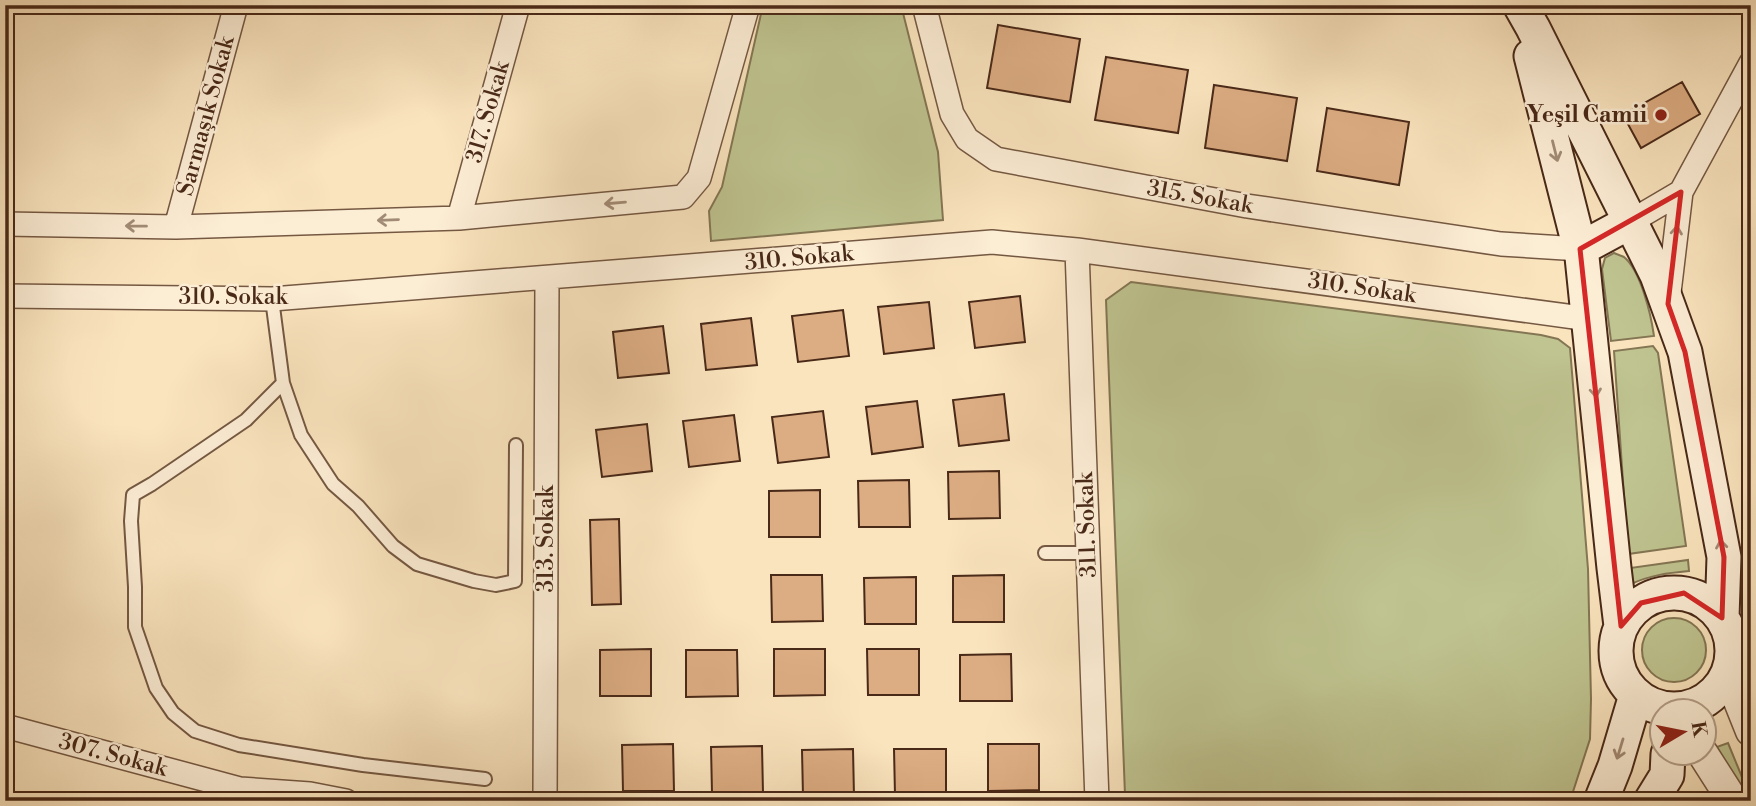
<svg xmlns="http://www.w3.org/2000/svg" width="1756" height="806" font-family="'Libre Bodoni',serif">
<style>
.green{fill:#bfc490;stroke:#847654;stroke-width:2}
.building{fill:#dcac82;stroke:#492918;stroke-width:2}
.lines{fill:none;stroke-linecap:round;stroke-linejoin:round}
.service-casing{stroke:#755842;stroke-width:16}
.minor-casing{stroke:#755842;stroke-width:26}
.tertiary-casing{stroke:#755842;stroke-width:33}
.secondary-casing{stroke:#492918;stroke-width:37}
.service{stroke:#fcedd5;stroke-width:12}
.minor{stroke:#fcedd5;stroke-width:23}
.tertiary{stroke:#fcedd5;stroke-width:30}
.secondary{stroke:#fcedd5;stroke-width:33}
.oneway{stroke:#a28b76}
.marked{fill:none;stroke:#d62828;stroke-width:5;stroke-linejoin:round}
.poi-dot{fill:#8f2418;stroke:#fcedd5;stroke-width:2.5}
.labels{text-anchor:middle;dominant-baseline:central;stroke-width:5;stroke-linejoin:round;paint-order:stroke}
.street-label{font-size:23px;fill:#492918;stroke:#fcedd5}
.poi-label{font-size:23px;font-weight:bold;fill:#492918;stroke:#fcedd5;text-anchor:end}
</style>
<rect width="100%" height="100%" fill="#fae4be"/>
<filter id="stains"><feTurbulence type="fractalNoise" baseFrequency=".00286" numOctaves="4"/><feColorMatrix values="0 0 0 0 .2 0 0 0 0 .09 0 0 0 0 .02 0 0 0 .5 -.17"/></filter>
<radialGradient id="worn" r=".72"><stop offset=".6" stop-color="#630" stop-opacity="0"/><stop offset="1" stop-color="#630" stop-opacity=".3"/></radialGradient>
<!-- green -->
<path class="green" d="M763,5H901L938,152L943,220L711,241L709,211L722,187Z
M1614,253C1616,254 1622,256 1624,257C1641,271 1651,315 1654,336L1611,341L1602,269L1605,258Z
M1131,282L1541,335L1558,339L1570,348L1588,569L1591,699L1590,739L1570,801H1131L1125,795L1106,300Z
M1653,346L1658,353L1686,546L1628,554L1614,351Z
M1688,560L1689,571C1668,573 1651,575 1631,584L1630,568Z
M1642 650a32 32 0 1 1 64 0a32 32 0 1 1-64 0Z
M1728,743L1744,782L1751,794V801H1748L1714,748Z"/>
<!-- building -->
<path class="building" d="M998,25L1080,39L1070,102L987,88Z
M1106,57L1188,70L1178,133L1095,120Z
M1682,82L1700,114L1641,148L1623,115Z
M1214,85L1297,98L1287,161L1205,148Z
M1327,108L1409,122L1399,185L1317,171Z
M1020,296L1025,342L975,348L969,302Z
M929,302L934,348L884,354L878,307Z
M843,310L849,356L798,362L792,316Z
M751,318L757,365L706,370L701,324Z
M663,326L669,373L618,378L613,332Z
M1004,394L1009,440L959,446L953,400Z
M917,401L923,447L872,454L866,407Z
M823,411L829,457L778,463L772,417Z
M734,415L740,461L689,467L683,421Z
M647,424L652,471L602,477L596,430Z
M999,471L1000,518L949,519L948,472Z
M909,480L910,527H859L858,481Z
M820,490V537H769V491Z
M619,519L621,604L592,605L590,520Z
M771,575H822L823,621L772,622Z
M1004,575V622H953V576Z
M916,577V624H865L864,578Z
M651,649V696H600V650Z
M774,649H825V695L774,696Z
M867,649H919V695H868Z
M686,650H737L738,696L686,697Z
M1011,654L1012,701H960V655Z
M673,744L674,791H623L622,745Z
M988,744H1039V790L988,791Z
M762,746L763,793H712L711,747Z
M853,749L854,796H803L802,750Z
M894,749H946V795H895Z"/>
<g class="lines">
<!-- service casing -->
<g class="service-casing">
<path id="service" d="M272,299L283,383L301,435L333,484L358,506L393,546L417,564L474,581L496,585L515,581L516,445
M283,383L246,420L152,484L133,495L131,521L135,587V627L156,688L173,713L195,731L239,745L363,765L485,779
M1045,553H1088"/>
</g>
<!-- minor casing -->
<g class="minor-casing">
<path id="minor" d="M924,5L952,114L967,139L996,159L1247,206L1501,244L1580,249
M1681,192L1751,63
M459,218L518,5
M1630,222L1681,192L1668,301
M5,224L176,227L459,218L683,197L699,178L748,5
M176,227L236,5
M1077,250L1097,801
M5,296L272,299L992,242L1077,250L1589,319
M5,726L240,789L310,794L346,801
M545,801L547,278"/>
</g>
<!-- tertiary casing -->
<g class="tertiary-casing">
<path id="tertiary" d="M1729,670L1735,691L1751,731
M1675,709L1677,712
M1703,754L1733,801"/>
</g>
<!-- secondary casing -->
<g class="secondary-casing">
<path id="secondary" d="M1520,5L1533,28L1657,275L1685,352L1724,557L1722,618
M1531,56L1582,257L1614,568L1621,626
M1580,249L1630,222
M1616 651a58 58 0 1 1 116 0a58 58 0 1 1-116 0Z
M1601,801L1615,766L1636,695
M1651,801L1667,775L1668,754"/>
</g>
<!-- service -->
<use href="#service" class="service"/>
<!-- minor -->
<use href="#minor" class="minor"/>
<!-- tertiary -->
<use href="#tertiary" class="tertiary"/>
<!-- secondary -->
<use href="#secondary" class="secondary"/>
</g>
<!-- one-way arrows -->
<defs><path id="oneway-shaft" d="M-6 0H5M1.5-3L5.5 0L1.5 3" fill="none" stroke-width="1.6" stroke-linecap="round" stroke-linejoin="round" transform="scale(1.75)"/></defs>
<g class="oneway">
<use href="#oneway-shaft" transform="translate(1555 151) rotate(76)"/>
<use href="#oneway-shaft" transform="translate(615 203) rotate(175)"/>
<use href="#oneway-shaft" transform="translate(388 220) rotate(178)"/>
<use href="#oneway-shaft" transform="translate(136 226) rotate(-179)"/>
<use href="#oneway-shaft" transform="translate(1676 236) rotate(-84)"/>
<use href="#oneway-shaft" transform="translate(1595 387) rotate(84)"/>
<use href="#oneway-shaft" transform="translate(1722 550) rotate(-98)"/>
<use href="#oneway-shaft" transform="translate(1620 749) rotate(107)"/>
</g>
<!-- marked area -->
<path class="marked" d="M1681,192L1668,304L1685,352L1724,557L1722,618L1684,593L1641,603L1621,626L1580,249Z"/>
<!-- markers -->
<circle class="poi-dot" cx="1661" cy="115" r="7"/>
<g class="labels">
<!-- street labels -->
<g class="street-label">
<text transform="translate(488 112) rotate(-74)">317. Sokak</text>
<text transform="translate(206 116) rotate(-75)">Sarmaşık Sokak</text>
<text transform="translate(1200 197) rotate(10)">315. Sokak</text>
<text transform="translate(799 258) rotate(-5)">310. Sokak</text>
<text transform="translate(1362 288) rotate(8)">310. Sokak</text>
<text x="233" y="297">310. Sokak</text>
<text transform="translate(1087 525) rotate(-92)">311. Sokak</text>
<text transform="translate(546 539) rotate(-90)">313. Sokak</text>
<text transform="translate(113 755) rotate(15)">307. Sokak</text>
</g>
<!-- poi labels -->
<g class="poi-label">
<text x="1647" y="115">Yeşil Camii</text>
</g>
</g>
<!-- margin -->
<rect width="1756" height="806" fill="none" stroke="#fae4be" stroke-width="28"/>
<rect x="7" y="7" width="1742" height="792" fill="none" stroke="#492918" stroke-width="3.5"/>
<rect x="14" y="14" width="1728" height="778" fill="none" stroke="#492918" stroke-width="2"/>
<!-- north arrow -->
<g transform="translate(1683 732) rotate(80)"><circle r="33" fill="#fcedd5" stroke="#b49f89" stroke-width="2"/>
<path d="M0-5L12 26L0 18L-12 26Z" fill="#8f2418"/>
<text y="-10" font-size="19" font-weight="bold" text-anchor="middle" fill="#492918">K</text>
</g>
<rect width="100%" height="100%" filter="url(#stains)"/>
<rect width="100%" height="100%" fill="url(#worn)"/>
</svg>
